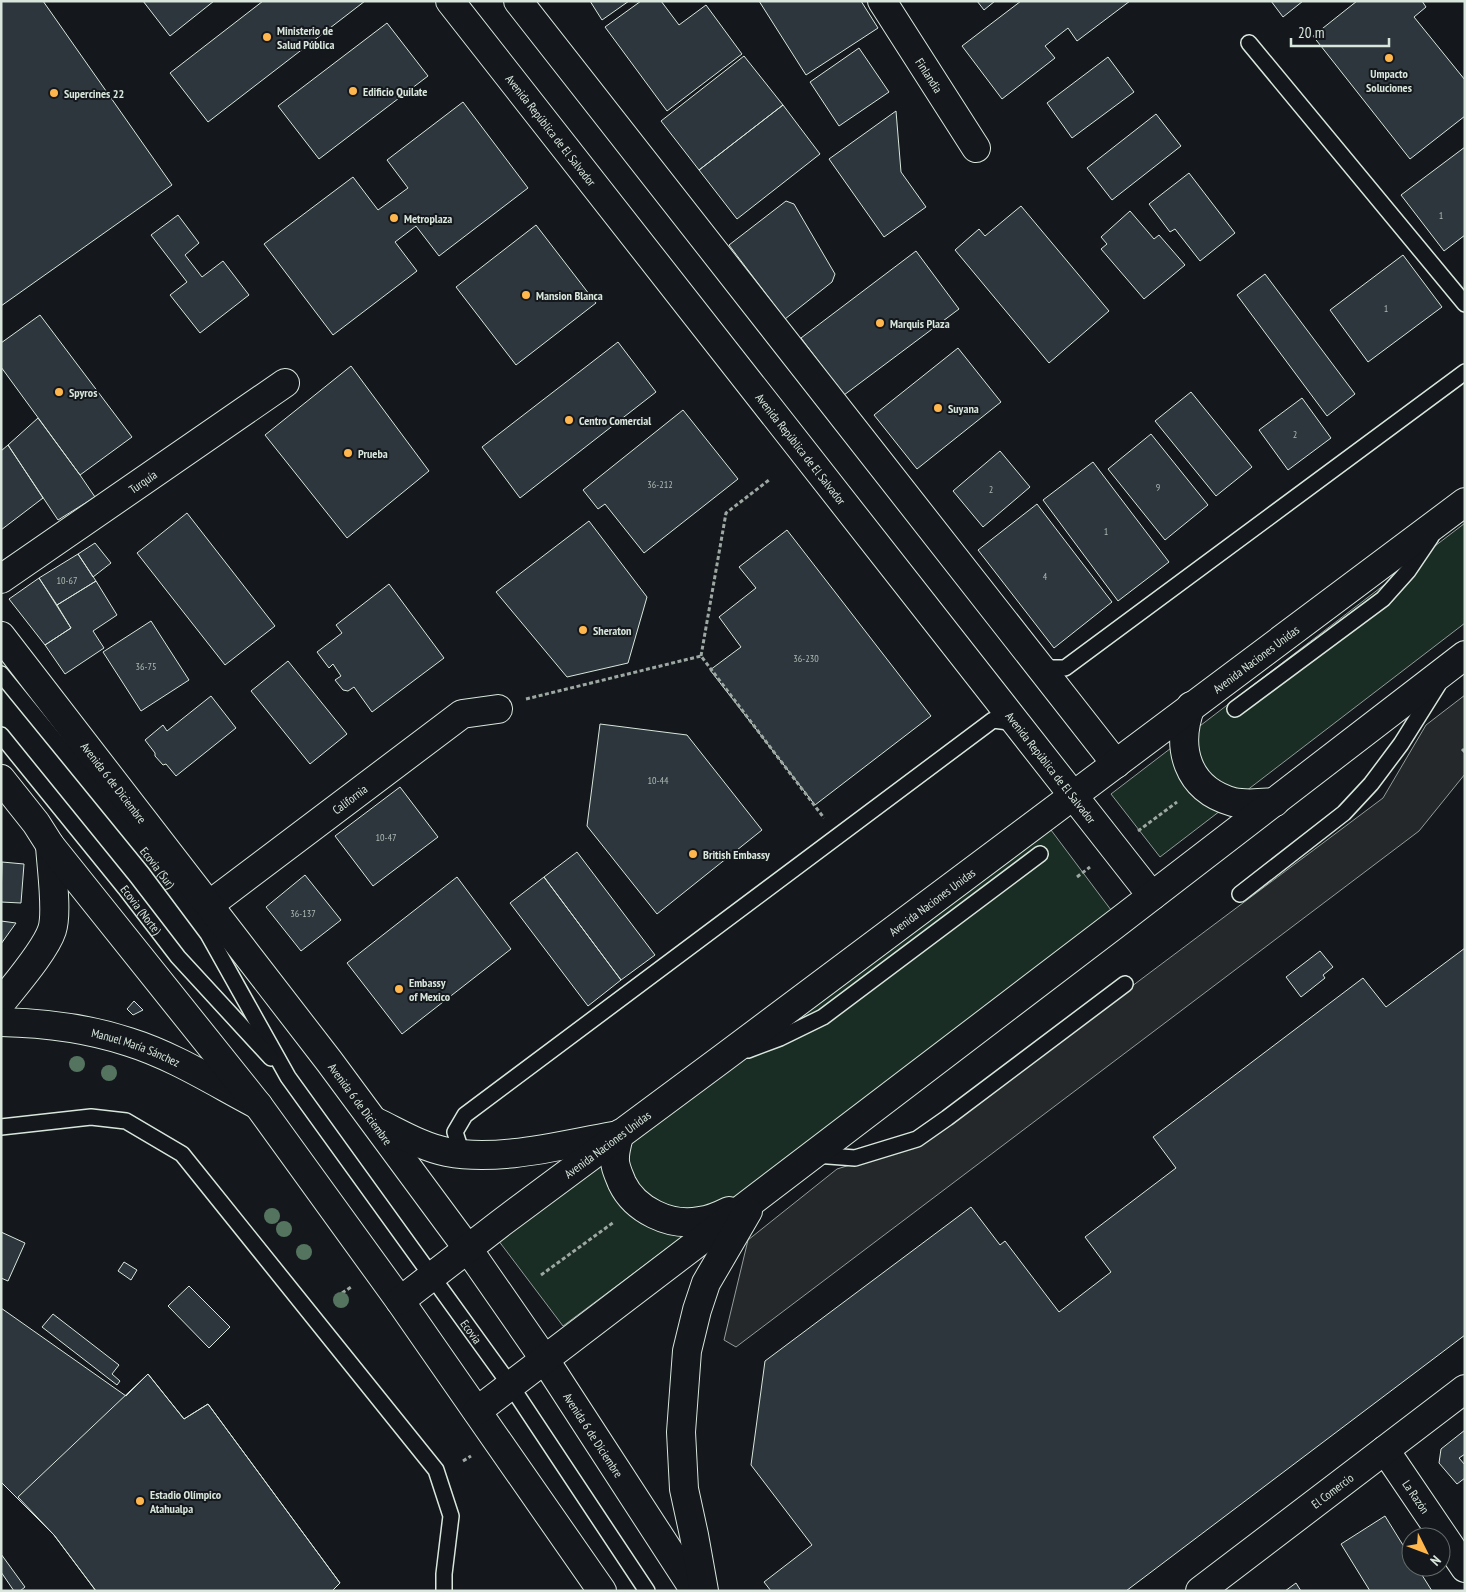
<svg xmlns="http://www.w3.org/2000/svg" width="1466" height="1592" font-family="'PT Sans Narrow',sans-serif">
<style>
.green{fill:#1a2d24;stroke:#939e99}
.parking{fill:#24282b;stroke:#939e99}
.building{fill:#2c363c;stroke:#d8e6dc}
.lines{fill:none;stroke-linecap:round;stroke-linejoin:round}
.service-casing{stroke:#d8e6dc;stroke-width:18}
.minor-casing{stroke:#d8e6dc;stroke-width:30}
.tertiary-casing{stroke:#d8e6dc;stroke-width:30}
.primary-casing{stroke:#d8e6dc;stroke-width:30}
.path{stroke:#9da8a2;stroke-width:3;stroke-dasharray:4 2.5;stroke-linecap:butt}
.service{stroke:#14181c;stroke-width:15}
.minor{stroke:#14181c;stroke-width:28}
.tertiary{stroke:#14181c;stroke-width:28}
.primary{stroke:#14181c;stroke-width:28}
.tree{fill:#55745f}
.poi-dot{fill:#ffb74d;stroke:#14181c;stroke-width:2}
.labels{text-anchor:middle;dominant-baseline:central;stroke-width:4;stroke-linejoin:round;paint-order:stroke}
.number-label{font-size:10px;fill:#adbab4}
.poi-label{font-size:12px;font-weight:bold;fill:#d8e6dc;stroke:#14181c;text-anchor:start}
.street-label{font-size:12px;fill:#d8e6dc;stroke:#14181c}
</style>
<rect width="100%" height="100%" fill="#14181c"/>
<!-- green -->
<path class="green" d="M1465,523V623L1160,857L1111,794Z
M1045,822L1114,914L563,1326L495,1236Z"/>
<!-- parking -->
<path class="parking" d="M1465,695V774L1419,831L736,1347L724,1340L748,1240L837,1169L924,1142L1383,798L1426,725Z"/>
<!-- building -->
<path class="building" d="M1,1H43L172,185L1,306Z
M143,1H214L170,36Z
M263,1H365L208,122L170,73Z
M590,1H629L602,20Z
M641,1H661L679,25L706,5L742,54L667,111L605,27Z
M759,1H861L878,28L806,75Z
M977,1H995L984,10Z
M1021,1H1130L1077,41L1068,28L1045,46L1055,58L1002,99L962,46Z
M1271,1H1303L1283,17Z
M1357,1H1422L1426,7L1414,17L1465,80V116L1410,159L1313,36Z
M387,23L428,76L319,159L278,106Z
M859,48L889,92L839,126L810,82Z
M744,56L783,105L699,170L661,121Z
M1108,57L1134,92L1072,138L1047,103Z
M463,102L528,188L439,256L416,226L395,242L417,271L333,335L264,244L353,177L378,210L408,188L387,160Z
M783,105L820,154L737,219L699,170Z
M896,111L901,172L926,207L884,237L829,159Z
M1156,114L1181,146L1112,200L1087,168Z
M1465,147V235L1444,251L1401,195Z
M1189,173L1235,233L1200,261L1175,229L1170,232L1149,204Z
M786,201L794,204L835,274L832,282L785,319L729,245Z
M1021,206L1109,311L1049,363L955,250L979,229L985,236Z
M1130,211L1154,239L1159,235L1185,265L1144,299L1101,249L1107,244L1101,237Z
M178,215L199,243L185,255L202,277L223,261L249,295L200,333L170,295L187,282L151,235Z
M536,225L596,303L516,365L456,287Z
M916,251L959,309L844,395L801,338Z
M1403,255L1442,307L1368,362L1330,310Z
M1265,274L1355,394L1327,416L1237,295Z
M40,315L132,437L80,475L1,367V343Z
M618,342L656,392L520,498L482,447Z
M958,348L1001,402L917,469L874,415Z
M351,366L429,471L347,538L265,435Z
M1191,392L1252,467L1216,496L1155,421Z
M1302,398L1331,438L1288,470L1259,430Z
M683,410L738,479L644,553L605,504L598,509L583,490Z
M38,418L80,475L95,497L58,520L8,445Z
M1151,434L1208,505L1165,540L1108,469Z
M8,445L43,498L1,530V451Z
M1000,451L1030,487L983,527L953,491Z
M1093,462L1169,562L1118,601L1043,500Z
M1037,504L1112,602L1054,648L978,550Z
M187,513L275,626L225,665L137,553Z
M589,521L647,597L628,663L567,677L496,592Z
M787,530L931,716L815,805L710,670L741,647L719,617L756,588L739,567Z
M95,543L111,563L93,577L78,554Z
M78,554L96,581L57,605L39,578Z
M39,578L71,628L45,645L9,599Z
M96,581L117,615L93,631L104,648L65,674L45,645L71,628L57,605Z
M389,584L444,658L372,712L354,687L348,691L343,690L335,680L341,676L333,664L329,668L317,652L342,633L336,625Z
M151,621L189,680L141,711L103,652Z
M288,661L347,734L310,764L251,691Z
M211,696L236,728L176,776L166,764L163,765L155,756V753L145,740L163,725L167,731Z
M600,724L687,735L762,830L657,914L587,826Z
M400,787L438,837L373,886L335,836Z
M577,852L655,955L621,980L544,877Z
M2,862L24,864L21,903L1,902Z
M305,875L341,920L301,951L266,907Z
M457,877L511,949L402,1034L347,963Z
M544,877L621,980L588,1006L510,903Z
M1,921L16,923L1,944Z
M1465,948V1335L1126,1591H771L764,1582L812,1545L751,1465L765,1361L971,1207L1000,1245L1005,1241L1059,1312L1111,1272L1085,1237L1176,1168L1153,1137L1363,978L1386,1007Z
M1320,951L1333,967L1323,975L1325,978L1301,997L1286,977Z
M134,1001L143,1010L133,1015L127,1009Z
M1,1232L25,1243L8,1281L1,1278Z
M124,1262L137,1270L131,1280L118,1271Z
M189,1286L230,1327L209,1348L168,1306Z
M1,1308L126,1396L148,1374L184,1419L208,1404L340,1583L332,1591H96L54,1535L1,1482Z
M53,1314L119,1365L112,1374L120,1381L117,1385L42,1327Z
M148,1374L184,1419L208,1404L340,1583L332,1591H96L54,1535L18,1497Z
M1465,1430V1454L1459,1458L1465,1465V1478L1457,1484L1439,1463L1441,1449Z
M1385,1516L1411,1558V1567H1417L1432,1591H1370L1341,1544Z
M1,1554L25,1587L20,1591H14L1,1572Z
M1296,1583L1301,1591H1285Z"/>
<g class="lines">
<!-- service casing -->
<g class="service-casing">
<g id="service">
<path d="M1249,43L1465,304"/>
<path d="M1040,668H1065L1465,372"/>
<path id="s1" d="M1,674L155,863L208,934L288,1077L511,1386L647,1591"/>
<path d="M1235,709L1383,599L1408,571L1431,537"/>
<path id="s2" d="M1,735L125,888L178,957L271,1058"/>
<path d="M1240,894L1344,813L1371,784L1401,744L1438,685"/>
<path d="M748,1050L780,1038L823,1017L1040,854"/>
<path d="M1,1127L91,1117L126,1121L182,1154L436,1470L451,1516L444,1574V1591"/>
<path d="M462,1154L455,1132L465,1115L993,720L1017,723"/>
<path d="M815,1155L855,1158L917,1139L947,1118L1125,984"/>
</g>
</g>
<!-- minor casing -->
<g class="minor-casing">
<g id="minor">
<path id="s3" d="M882,1L976,148"/>
<path id="s4" d="M1,579L285,383"/>
<path id="s5" d="M209,905L462,714L498,709"/>
<path d="M1,1003C15,985 45,951 52,930C58,912 51,866 50,845"/>
<path id="s6" d="M1,1022C44,1023 87,1028 129,1042C174,1056 216,1083 258,1105"/>
<path id="s7" d="M1385,1450L1465,1568"/>
<path id="s8" d="M1200,1591L1465,1389"/>
</g>
</g>
<!-- tertiary casing -->
<g class="tertiary-casing">
<g id="tertiary">
<path id="s9" d="M450,1L1152,896"/>
<path d="M518,1L1116,764"/>
</g>
</g>
<!-- primary casing -->
<g class="primary-casing">
<g id="primary">
<path id="s10" d="M1,636L329,1061L468,1249L545,1360L695,1591"/>
<path d="M1191,706C1175,748 1187,789 1233,802C1247,805 1261,803 1275,802"/>
<path d="M1,779L36,823L50,845L258,1105L400,1301L602,1591"/>
<path d="M376,1122C399,1133 422,1147 447,1152C499,1162 561,1145 613,1136"/>
<path d="M619,1134C618,1142 615,1150 615,1157C614,1166 619,1175 622,1183C635,1210 670,1227 700,1221C710,1220 719,1216 729,1211"/>
<path id="s11" d="M400,1301L501,1223L723,1058L1465,502"/>
<path d="M477,1411L1113,926L1465,655"/>
<path d="M704,1591L694,1535L684,1489L681,1432L687,1351L697,1310L706,1283L748,1211"/>
</g>
</g>
<!-- path -->
<path class="path" d="M701,656L726,513L769,480
M526,699L701,656L824,818
M1462,749L1465,752
M1138,831L1177,802
M1077,877L1090,867
M541,1275L614,1222
M342,1293L351,1287
M463,1461L471,1456"/>
<!-- service -->
<use href="#service" class="service"/>
<!-- minor -->
<use href="#minor" class="minor"/>
<!-- tertiary -->
<use href="#tertiary" class="tertiary"/>
<!-- primary -->
<use href="#primary" class="primary"/>
</g>
<!-- trees -->
<g class="tree">
<circle cx="77" cy="1064" r="8"/>
<circle cx="109" cy="1073" r="8"/>
<circle cx="272" cy="1216" r="8"/>
<circle cx="284" cy="1229" r="8"/>
<circle cx="304" cy="1252" r="8"/>
<circle cx="341" cy="1300" r="8"/>
</g>
<!-- markers -->
<g class="poi-dot">
<circle cx="267" cy="37" r="5"/>
<circle cx="1389" cy="58" r="5"/>
<circle cx="353" cy="91" r="5"/>
<circle cx="54" cy="93" r="5"/>
<circle cx="394" cy="218" r="5"/>
<circle cx="526" cy="295" r="5"/>
<circle cx="880" cy="323" r="5"/>
<circle cx="59" cy="392" r="5"/>
<circle cx="938" cy="408" r="5"/>
<circle cx="569" cy="420" r="5"/>
<circle cx="348" cy="453" r="5"/>
<circle cx="583" cy="630" r="5"/>
<circle cx="693" cy="854" r="5"/>
<circle cx="399" cy="989" r="5"/>
<circle cx="140" cy="1501" r="5"/>
</g>
<g class="labels">
<!-- number labels -->
<g class="number-label">
<text x="1441" y="215">1</text>
<text x="1386" y="308">1</text>
<text x="1295" y="434">2</text>
<text x="660" y="484">36-212</text>
<text x="1158" y="487">9</text>
<text x="991" y="489">2</text>
<text x="1106" y="531">1</text>
<text x="1045" y="576">4</text>
<text x="67" y="580">10-67</text>
<text x="806" y="658">36-230</text>
<text x="146" y="666">36-75</text>
<text x="658" y="780">10-44</text>
<text x="386" y="837">10-47</text>
<text x="303" y="913">36-137</text>
</g>
<!-- poi labels -->
<g class="poi-label">
<text x="277" y="30">Ministerio de<tspan x="277" dy="14">Salud Pública</tspan></text>
<text x="1389" y="73" text-anchor="middle">Umpacto<tspan x="1389" dy="14">Soluciones</tspan></text>
<text x="363" y="91">Edificio Quilate</text>
<text x="64" y="93">Supercines 22</text>
<text x="404" y="218">Metroplaza</text>
<text x="536" y="295">Mansion Blanca</text>
<text x="890" y="323">Marquis Plaza</text>
<text x="69" y="392">Spyros</text>
<text x="948" y="408">Suyana</text>
<text x="579" y="420">Centro Comercial</text>
<text x="358" y="453">Prueba</text>
<text x="593" y="630">Sheraton</text>
<text x="703" y="854">British Embassy</text>
<text x="409" y="982">Embassy<tspan x="409" dy="14">of Mexico</tspan></text>
<text x="150" y="1494">Estadio Olímpico<tspan x="150" dy="14">Atahualpa</tspan></text>
</g>
<!-- street labels -->
<g class="street-label">
<text stroke="none"><textPath href="#s3" startOffset="88">Finlandia</textPath></text>
<text stroke="none"><textPath href="#s9" startOffset="164">Avenida República de El Salvador</textPath></text>
<text stroke="none"><textPath href="#s9" startOffset="569">Avenida República de El Salvador</textPath></text>
<text stroke="none"><textPath href="#s4" startOffset="172">Turquía</textPath></text>
<text stroke="none"><textPath href="#s11" startOffset="1070">Avenida Naciones Unidas</textPath></text>
<text stroke="none"><textPath href="#s9" startOffset="974">Avenida República de El Salvador</textPath></text>
<text stroke="none"><textPath href="#s10" startOffset="185">Avenida 6 de Diciembre</textPath></text>
<text stroke="none"><textPath href="#s5" startOffset="176">California</textPath></text>
<text stroke="none"><textPath href="#s1" startOffset="249">Ecovia (Sur)</textPath></text>
<text stroke="none"><textPath href="#s11" startOffset="665">Avenida Naciones Unidas</textPath></text>
<text stroke="none"><textPath href="#s2" startOffset="224">Ecovia (Norte)</textPath></text>
<text stroke="none"><textPath href="#s6" startOffset="138">Manuel María Sánchez</textPath></text>
<text stroke="none"><textPath href="#s10" startOffset="590">Avenida 6 de Diciembre</textPath></text>
<text stroke="none"><textPath href="#s11" startOffset="260">Avenida Naciones Unidas</textPath></text>
<text stroke="none"><textPath href="#s1" startOffset="810">Ecovia</textPath></text>
<text stroke="none"><textPath href="#s10" startOffset="995">Avenida 6 de Diciembre</textPath></text>
<text stroke="none"><textPath href="#s8" startOffset="166">El Comercio</textPath></text>
<text stroke="none"><textPath href="#s7" startOffset="56">La Razón</textPath></text>
</g>
</g>
<!-- border -->
<rect width="1466" height="1592" fill="none" stroke="#d8e6dc" stroke-width="5"/>
<!-- north arrow -->
<g transform="translate(1426 1552) rotate(132)"><circle r="24" fill="#14181c" stroke="#626a69"/>
<path d="M0-4L9 19L0 12L-9 19Z" fill="#ffb74d"/>
<text y="-8" font-size="14" font-weight="bold" text-anchor="middle" fill="#d8e6dc">N</text>
</g>
<!-- scale -->
<path d="M1291 38v8h98v-8" fill="none" stroke="#d8e6dc" stroke-width="2.5"/>
<text x="1298" y="38" font-size="15" fill="#d8e6dc" stroke="#14181c" stroke-width="4" paint-order="stroke">20 m</text>
</svg>
